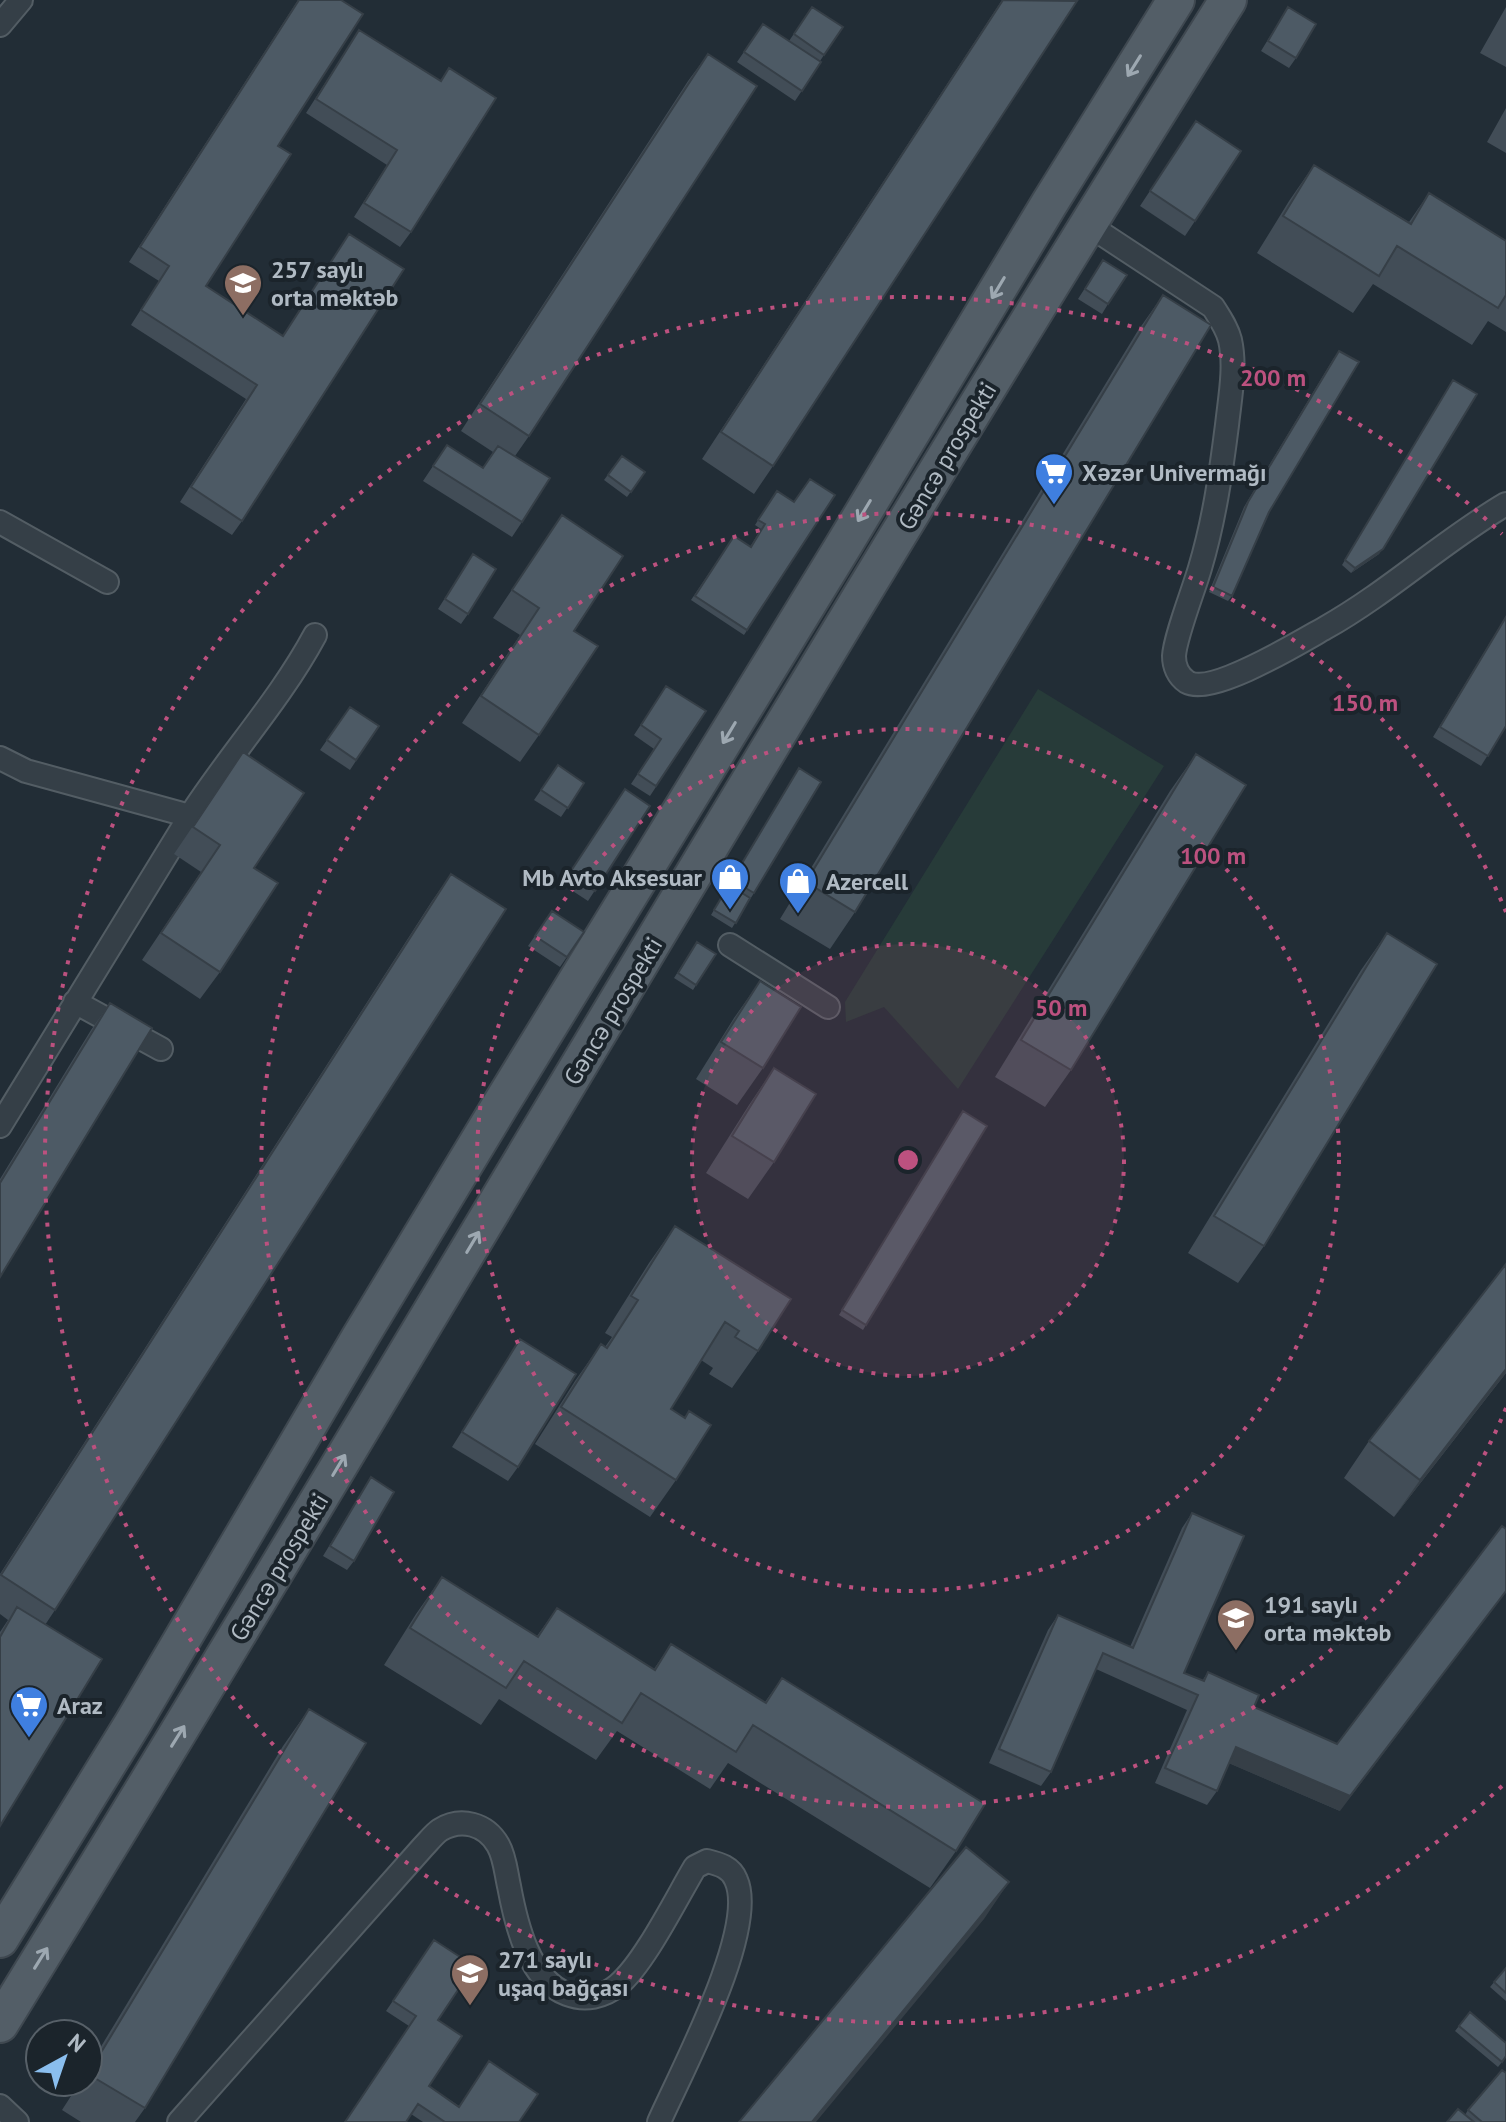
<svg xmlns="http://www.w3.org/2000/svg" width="1506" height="2122" font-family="'PT Sans',sans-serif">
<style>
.green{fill:#273b39}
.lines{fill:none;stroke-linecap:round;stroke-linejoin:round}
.street-casing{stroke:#535d64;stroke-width:26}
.primary-casing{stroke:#3f4850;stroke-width:40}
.street{stroke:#353f47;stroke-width:22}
.primary{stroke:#535e67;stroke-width:36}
.wall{fill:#424d57}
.shaded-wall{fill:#363f47}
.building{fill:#4d5a65;stroke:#363f47;stroke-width:2}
.oneway{stroke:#9da8b1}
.ring{fill:none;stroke:#bc517f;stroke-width:4;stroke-dasharray:4 8}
.labels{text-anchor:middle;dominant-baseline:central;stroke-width:8;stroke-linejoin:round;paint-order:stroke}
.poi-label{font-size:24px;font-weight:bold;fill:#b0bac3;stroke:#1b242b;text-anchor:start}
.street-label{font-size:24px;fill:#b0bac3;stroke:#1b242b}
.centre{fill:#bc517f;stroke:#1b242b;stroke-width:4}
.ring-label{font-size:24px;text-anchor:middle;font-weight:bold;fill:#bc517f;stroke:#1b242b;stroke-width:8;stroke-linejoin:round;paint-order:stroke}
</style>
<rect width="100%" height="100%" fill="#222d36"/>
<!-- green -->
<path class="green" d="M1038,689L1164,766L958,1089L884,1007L846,1022L845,1002Z"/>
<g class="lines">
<!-- street casing -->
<g class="street-casing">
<path id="street" d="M0,25L21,0
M1087,224L1213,307C1220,318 1227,328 1230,340C1236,367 1230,397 1227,425C1221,473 1214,521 1200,568C1194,589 1175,637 1174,656C1174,666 1178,676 1187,682C1212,696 1300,642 1325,628C1389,592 1443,541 1506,504
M0,522L107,582
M0,758L26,771L190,816
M730,945L828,1007
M75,1002L161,1049
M0,1126L190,816C230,754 280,700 315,635
M0,2106L17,2122
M179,2122L423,1847C428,1842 434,1834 440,1830C461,1817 486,1824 498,1845C505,1857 506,1873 509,1886C516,1924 529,1980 567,1994C585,2001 604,1997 618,1985C644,1964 677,1897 695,1867L707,1861C719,1864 731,1867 736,1880C758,1929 681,2072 659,2122"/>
</g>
<!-- primary casing -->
<g class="primary-casing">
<path id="primary" d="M0,1939L133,1723L359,1339L501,1104L842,548L1049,204L1176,0
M0,2024C414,1352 808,668 1228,0"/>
</g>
<!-- street -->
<use href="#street" class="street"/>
<!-- primary -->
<use href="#primary" class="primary"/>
</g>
<!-- wall -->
<path class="wall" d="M298,0H341L278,146L206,286L283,336L349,234L242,521L232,535L180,502L246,399L131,325L159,281L129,262Z
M1002,0H1076L773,466L754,494L702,459Z
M812,7L824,55L820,61L821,62L795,101L737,62L763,24L789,41Z
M1288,7L1296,58L1289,68L1261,51Z
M1506,7V67L1480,53Z
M359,30L440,81L449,68L411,232L400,247L354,217L387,165L306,113Z
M708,54L529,436L515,456L522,522L512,537L423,481L447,445L483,468L493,452L461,431L688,81Z
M1506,108V153L1487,142Z
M1196,121L1195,221L1185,236L1140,206Z
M1314,165L1409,222L1429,193L1506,241V332L1488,321L1472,345L1373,284L1353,313L1257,253L1289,201Z
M1103,260L1108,304L1102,314L1078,299Z
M1163,295L855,912L830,949L780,919L1137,332Z
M1335,356L1232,596L1228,601L1209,592L1244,507Z
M1450,385L1379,554L1351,573L1342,565Z
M622,456L645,472L627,497L604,480Z
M777,491L794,502L835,495L744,635L691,600L734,536L750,547L761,529L755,525Z
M562,515L574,631L539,735L520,762L462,723L520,635L493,618Z
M473,554L468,614L461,624L438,609Z
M1506,616V726L1481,766L1433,737Z
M666,686L706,711L650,796L631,784L654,749L634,735Z
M350,707L379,726L350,770L320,750Z
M243,752L254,868L220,972L200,999L142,960L201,872L174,854Z
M1196,754L1071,1070L1045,1107L995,1077L1170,791Z
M558,765L584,783L561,817L534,800Z
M799,768L754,893L732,928L711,915Z
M625,789L650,806L588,901L562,884Z
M451,874L55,1610L45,1625L0,1826V1632L8,1620L0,1614V1574L432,901Z
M552,911L584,932L560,967L528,946Z
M1387,933L1264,1246L1238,1283L1188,1253L1361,970Z
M697,942L716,954L693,990L674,978Z
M760,981L763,1068L737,1105L696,1079L734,1018Z
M110,1003L0,1277V1179L91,1030Z
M774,1068V1162L748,1199L706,1173L749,1105Z
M963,1111L987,1126L863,1330L839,1315Z
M675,1226L758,1351L732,1388L709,1374L713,1368L701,1360L671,1409L676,1480L650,1517L535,1444L575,1381L601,1344L605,1347L612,1337L605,1333L649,1263Z
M1506,1264V1373L1394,1517L1344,1478L1369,1441Z
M520,1339L518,1467L508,1481L452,1447Z
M371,1477L354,1561L347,1570L323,1556Z
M1192,1513L1184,1673L1202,1681L1208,1672L1254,1707L1340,1811L1229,1763L1217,1791L1207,1805L1155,1783L1187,1710L1096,1669L1051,1772L1041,1786L989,1763L1048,1630L1058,1615L1130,1647L1182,1528Z
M442,1577L537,1636L557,1608L654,1669L671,1644L765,1702L782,1678L956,1851L930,1888L728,1763L710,1789L617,1731L596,1760L499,1699L481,1725L384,1665L416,1614Z
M309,1709L145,2108L135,2122H81L62,2110L80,2082H88V2068L283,1746Z
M434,1940L438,2020L429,2086L459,2106L519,2122H423L411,2114L409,2026L386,2011Z
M1506,1968V2001L1490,1987Z
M1470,2012L1506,2057L1498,2067L1455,2031Z
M1468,2110L1506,2122H1447L1465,2115Z"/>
<!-- shaded-wall -->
<path class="shaded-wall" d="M1383,549L1379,554L1351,573L1355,568Z
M1506,1369V1373L1394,1517L1420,1480Z
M1506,1591L1340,1811L1226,1762L1236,1747L1350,1796Z
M1009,1882L984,1919L816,2122H812Z"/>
<!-- building -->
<path class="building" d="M299,0H341L363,14L278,146L291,154L206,286L283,336L349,234L404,269L242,521L191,487L257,385L141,310L169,266L140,247Z
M1003,0L1077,1L773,466L721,432Z
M812,7L843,27L824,55L794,34Z
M1288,7L1316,24L1296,58L1268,41Z
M763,24L821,62L802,91L744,52Z
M359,30L441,81L449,68L496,98L411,232L364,203L397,150L316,99Z
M708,54L757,86L529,436L480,404Z
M1196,121L1241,151L1195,221L1150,191Z
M1314,165L1411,224L1429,193L1506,241V295L1498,308L1397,246L1379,276L1283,216Z
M1103,260L1127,275L1108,304L1085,289Z
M1163,295L1211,325L855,912L806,882Z
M1339,351L1359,362L1269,512L1232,596L1213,587L1248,502Z
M1453,380L1477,394L1383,549L1355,568L1345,560Z
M447,445L483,468L498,446L550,478L522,522L433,466Z
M622,456L645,472L631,492L608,475Z
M810,479L835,495L747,630L695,596L734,536L751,547L765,524L758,520L777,491L794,502Z
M562,515L623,556L574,631L598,646L539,735L481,696L539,608L512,590Z
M473,554L496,569L468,614L445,599Z
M1506,617V726L1488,756L1440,727Z
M666,686L706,711L656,786L638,774L661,739L641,725Z
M350,707L379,726L356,760L327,740Z
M243,752L304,793L254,868L278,883L220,972L161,933L220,845L193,827Z
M1196,754L1246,785L1071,1070L1021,1040Z
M558,765L584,783L568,808L541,790Z
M799,768L821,782L754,893L732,880Z
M625,789L650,806L595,891L569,874Z
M451,874L506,909L55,1610L1,1575Z
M729,885L750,898L736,923L714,910Z
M552,911L584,932L567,957L535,936Z
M1387,933L1437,964L1264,1246L1214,1216Z
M697,942L716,954L696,985L678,973Z
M760,981L801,1007L763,1068L721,1042Z
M110,1003L152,1028L0,1277V1183Z
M774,1068L816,1094L774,1162L732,1136Z
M963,1111L987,1126L866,1325L842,1310Z
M675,1226L791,1299L758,1351L735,1337L739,1331L725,1322L671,1409L685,1418L689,1411L711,1425L676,1480L561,1407L601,1344L607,1348L638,1300L631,1296Z
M1506,1264V1369L1420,1480L1369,1441Z
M520,1339L576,1374L518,1467L462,1432Z
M371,1477L394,1492L354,1561L330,1546Z
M1192,1513L1244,1536L1184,1673L1204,1681L1208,1672L1259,1695L1254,1707L1337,1744L1502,1526L1506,1529V1591L1350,1796L1236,1747L1217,1791L1165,1768L1198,1695L1103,1653L1051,1772L999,1749L1058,1615L1133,1648Z
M442,1577L538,1637L557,1608L655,1670L671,1644L766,1703L782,1678L985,1804L956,1851L753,1725L736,1752L641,1693L622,1723L524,1661L506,1688L410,1628Z
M17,1607L102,1659L0,1826V1637Z
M309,1709L366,1743L145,2108L88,2074Z
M966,1847L1009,1882L812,2122H739Z
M434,1940L474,1966L438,2020L462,2036L429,2086L459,2107L489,2061L538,2094L519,2122H445L418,2104L406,2122H345L416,2016L393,2001Z
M1506,1968V1993L1494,1982Z
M1470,2012L1506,2043V2056L1502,2062L1459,2026Z
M1502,2070L1506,2073V2122H1482L1468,2110Z
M1458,2109L1474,2122H1447Z"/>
<!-- one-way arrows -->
<defs><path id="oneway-shaft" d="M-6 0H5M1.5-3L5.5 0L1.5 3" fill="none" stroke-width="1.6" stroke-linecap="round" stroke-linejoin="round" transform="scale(2)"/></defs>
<g class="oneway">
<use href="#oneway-shaft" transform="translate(1134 66) rotate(122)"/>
<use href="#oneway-shaft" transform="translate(998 288) rotate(121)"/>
<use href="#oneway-shaft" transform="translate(864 511) rotate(121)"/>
<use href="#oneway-shaft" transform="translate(729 733) rotate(121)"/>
<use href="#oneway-shaft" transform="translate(473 1242) rotate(-59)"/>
<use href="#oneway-shaft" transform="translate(339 1465) rotate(-59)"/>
<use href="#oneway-shaft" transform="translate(178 1736) rotate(-58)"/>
<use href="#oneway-shaft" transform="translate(41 1958) rotate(-58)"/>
</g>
<!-- distance rings -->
<circle cx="908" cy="1160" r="216" fill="#bc517f" fill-opacity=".12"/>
<g class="ring">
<circle cx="908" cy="1160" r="216"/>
<circle cx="908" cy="1160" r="431"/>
<path d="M1506 1408A647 647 0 1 1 1506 912"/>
<path d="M1502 1786A863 863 0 1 1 1502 534"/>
</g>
<!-- icons -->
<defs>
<g id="school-pin" transform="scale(2)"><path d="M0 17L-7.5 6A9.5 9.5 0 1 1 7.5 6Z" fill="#8d6e63" stroke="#1b242b"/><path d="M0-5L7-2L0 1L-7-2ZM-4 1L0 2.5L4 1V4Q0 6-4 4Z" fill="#fff"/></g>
<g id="supermarket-pin" transform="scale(2)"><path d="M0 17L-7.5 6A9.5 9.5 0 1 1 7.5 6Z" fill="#3f7fe0" stroke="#1b242b"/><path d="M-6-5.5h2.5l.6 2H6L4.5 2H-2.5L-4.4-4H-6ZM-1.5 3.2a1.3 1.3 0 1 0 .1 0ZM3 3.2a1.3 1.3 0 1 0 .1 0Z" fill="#fff"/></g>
<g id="shop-pin" transform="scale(2)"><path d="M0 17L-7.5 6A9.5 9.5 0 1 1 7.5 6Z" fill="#3f7fe0" stroke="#1b242b"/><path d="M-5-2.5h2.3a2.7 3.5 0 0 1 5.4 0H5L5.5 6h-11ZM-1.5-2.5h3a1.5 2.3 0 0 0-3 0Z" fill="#fff"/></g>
</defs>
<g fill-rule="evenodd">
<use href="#school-pin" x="243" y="283"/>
<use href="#supermarket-pin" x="1054" y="472"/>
<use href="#shop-pin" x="730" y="877"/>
<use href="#shop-pin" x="798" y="881"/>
<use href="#school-pin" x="1236" y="1618"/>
<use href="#supermarket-pin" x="29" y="1705"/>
<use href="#school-pin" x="470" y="1973"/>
</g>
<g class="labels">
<!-- poi labels -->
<g class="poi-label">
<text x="271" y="269">257 saylı<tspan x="271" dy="28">orta məktəb</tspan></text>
<text x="1082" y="472">Xəzər Univermağı</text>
<text x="702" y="877" text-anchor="end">Mb Avto Aksesuar</text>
<text x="826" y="881">Azercell</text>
<text x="1264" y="1604">191 saylı<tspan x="1264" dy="28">orta məktəb</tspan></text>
<text x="57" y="1705">Araz</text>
<text x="498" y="1959">271 saylı<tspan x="498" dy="28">uşaq bağçası</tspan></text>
</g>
<!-- street labels -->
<g class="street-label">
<text transform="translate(947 456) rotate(-59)">Gəncə prospekti</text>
<text transform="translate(613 1011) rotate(-59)">Gəncə prospekti</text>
<text transform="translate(279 1567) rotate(-59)">Gəncə prospekti</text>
</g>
</g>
<circle cx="908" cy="1160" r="12" class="centre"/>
<g class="ring-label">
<text x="1273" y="386">200 m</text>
<text x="1365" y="711">150 m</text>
<text x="1213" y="864">100 m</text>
<text x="1061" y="1016">50 m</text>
</g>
<!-- north arrow -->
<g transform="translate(64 2058) rotate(40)"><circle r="38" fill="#1b242b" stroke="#576068" stroke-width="2"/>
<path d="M0-6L14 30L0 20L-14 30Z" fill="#8abeee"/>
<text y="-12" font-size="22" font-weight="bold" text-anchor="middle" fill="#b0bac3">N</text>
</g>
</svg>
